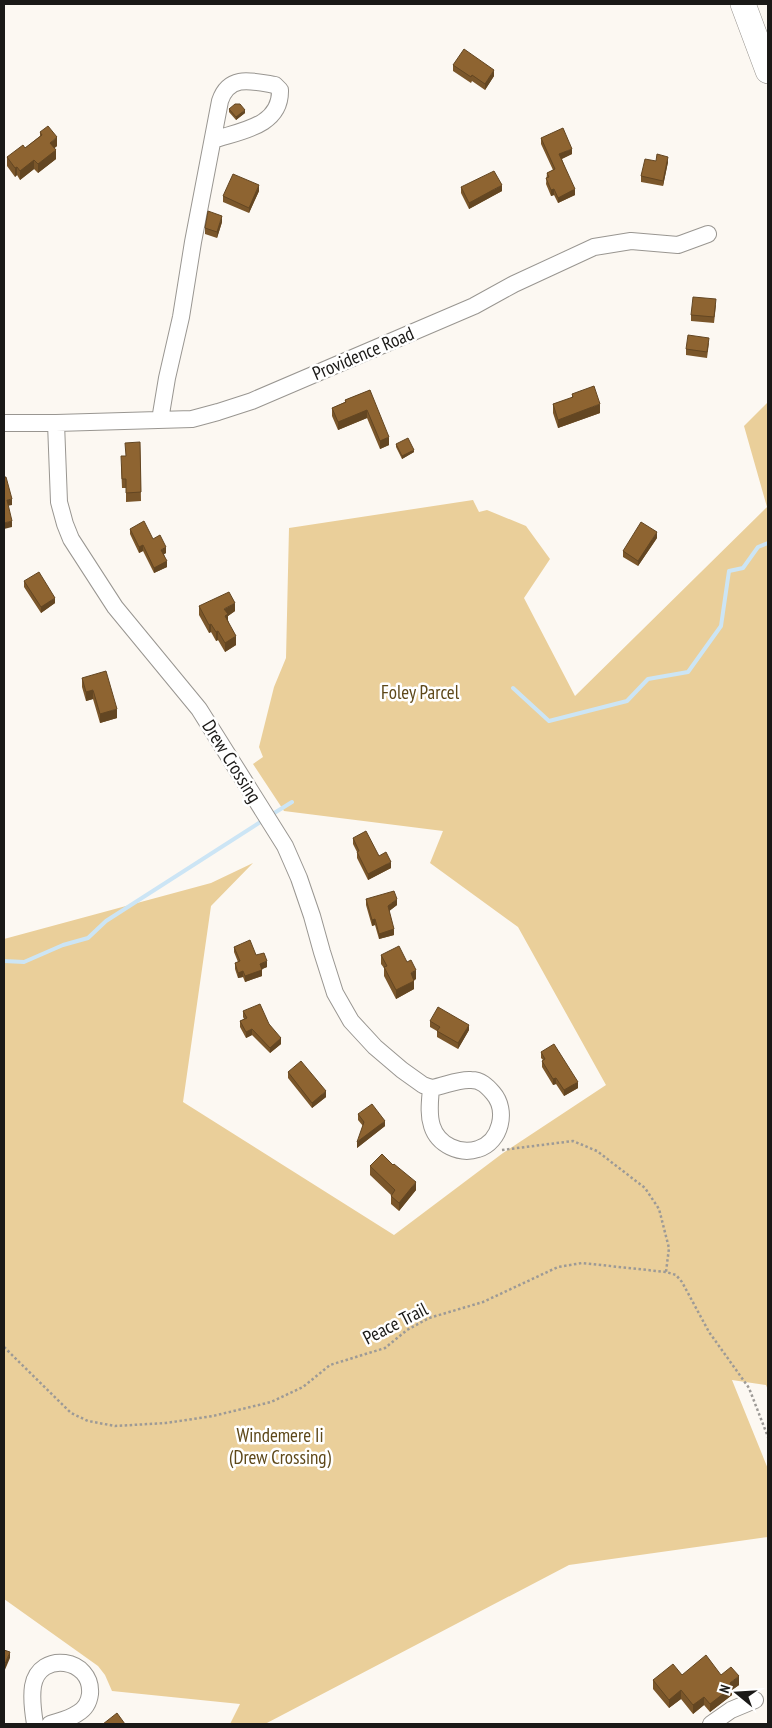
<svg xmlns="http://www.w3.org/2000/svg" width="772" height="1728" font-family="'PT Sans Narrow',sans-serif">
<style>
.green{fill:#eacf9a}
.lines{fill:none;stroke-linecap:round;stroke-linejoin:round}
.stream{stroke:#cce5f5;stroke-width:4}
.minor-casing{stroke:#999691;stroke-width:18}
.highway-casing{stroke:#999691;stroke-width:26}
.path{stroke:#9d9a96;stroke-width:2.5;stroke-dasharray:2.5 2.5;stroke-linecap:butt}
.minor{stroke:#fff;stroke-width:16}
.highway{stroke:#fff;stroke-width:25}
.wall{fill:#7a562a}
.shaded-wall{fill:#634622}
.building{fill:#8e6431;stroke:#634622}
.labels{text-anchor:middle;dominant-baseline:central;stroke-width:5;stroke-linejoin:round;paint-order:stroke}
.street-label{font-size:19px;fill:#1a1917;stroke:#fff}
.park-label{font-size:19px;fill:#5e4819;stroke:#fff}
</style>
<rect width="100%" height="100%" fill="#fcf8f2"/>
<!-- green -->
<path class="green" d="M768,402V1390L766,1385L732,1380L768,1469V1537L569,1565L265,1724H230L240,1704L112,1691L105,1675L98,1666L4,1599V939L211,883L253,863L211,906L183,1102L394,1235L503,1153L606,1085L518,927L430,863L443,831L284,811L253,764L263,757L259,747L274,687L286,658L289,528L473,500L479,512L487,510L526,526L550,559L524,598L575,696L767,507L744,426Z"/>
<g class="lines">
<!-- stream -->
<path class="stream" d="M513,688L549,721L627,701L648,679L688,672L721,626L729,571L743,568L758,547L768,543
M271,815L292,802
M4,961L24,962L63,945L88,938L106,921L265,819"/>
<!-- minor casing -->
<g class="minor-casing">
<path id="minor" d="M160,420L167,378L181,317L193,242L220,101C229,74 252,81 275,85L280,90C281,127 239,131 213,140
M4,423H56L192,419L218,412L252,401L474,306L514,284L594,247L631,241L678,245L708,234
M56,423L59,502L65,524L71,539L115,607L199,709L285,846L299,878L312,916L322,952L335,993L351,1021L375,1047L402,1070L423,1085L431,1088C430,1101 428,1114 432,1126C438,1145 460,1155 478,1149C501,1142 508,1110 493,1093C487,1086 481,1080 471,1080C457,1079 445,1086 431,1088
M35,1724C33,1712 31,1699 33,1686C39,1650 93,1658 90,1694C89,1702 85,1709 78,1713C70,1719 59,1721 50,1724
M711,1724L731,1710L755,1700"/>
</g>
<!-- highway casing -->
<g class="highway-casing">
<path id="highway" d="M743,4L768,71"/>
</g>
<!-- path -->
<path class="path" d="M502,1150L573,1141L597,1151L645,1188L659,1209L669,1248L666,1272
M4,1347L71,1413L88,1421L115,1426L166,1423L213,1416L271,1402L303,1387L330,1365L385,1348L407,1330L429,1318L483,1302L558,1267L582,1263L666,1272L676,1275L682,1282L709,1332L749,1388L768,1437"/>
<!-- minor -->
<use href="#minor" class="minor"/>
<!-- highway -->
<use href="#highway" class="highway"/>
</g>
<!-- wall -->
<path class="wall" d="M453,65L494,76L485,90L472,81L471,83L453,71Z
M229,109L245,113L236,120L229,112Z
M40,132L57,146L54,148L56,159L38,173L34,169L20,180L17,175L15,177L7,166V157L25,148L40,136Z
M541,138L572,154L562,159L575,195L558,203L554,195L551,196L546,184L547,173L553,170L541,144Z
M656,161L668,162L663,186L641,182V176Z
M461,187L502,191L469,209L461,193Z
M259,191L249,213L223,202V196Z
M222,222L217,238L205,234V228Z
M716,305L714,323L691,321V315Z
M709,343L707,358L686,355V349Z
M370,390L389,445L380,449L367,418L338,430L332,416V408L345,402V400Z
M572,394L600,413L558,428L553,413V404L572,398Z
M140,442L141,501L126,502V488H122L121,465L126,456Z
M396,444L414,452L402,459L396,447Z
M130,529L166,553L164,554L167,567L154,573L143,551L139,553L130,534Z
M657,538L638,566L623,557V551Z
M24,581L55,603L41,613L24,587Z
M199,606L235,611L228,616V620L236,645L225,652L218,640L216,641L211,632L209,633L199,615Z
M82,678L117,718L100,723L93,699L86,701L82,687Z
M353,838L379,856L391,868L368,880L357,858V852L353,844Z
M366,899L397,905L389,911L394,935L379,939L375,925L372,926L366,905Z
M234,947L256,955L267,967L262,969V976L245,982L243,977L238,978L235,969V963L238,962L234,952Z
M381,955L416,979L414,980V989L396,999L384,976V968L381,964Z
M243,1011L269,1024L281,1044L270,1053L252,1035L246,1038L240,1027V1021L244,1019L243,1017Z
M430,1021L469,1030L458,1049L437,1037V1031L430,1027Z
M541,1052L578,1088L564,1096L556,1084L553,1085L542,1067V1061L543,1060L541,1058Z
M288,1072L326,1097L312,1108L288,1078Z
M358,1114L385,1126L357,1148L363,1126L358,1120Z
M370,1166L416,1190L399,1211L391,1204V1195L370,1175Z
M682,1675H721L739,1685L732,1690V1695L710,1712L704,1705L693,1714L681,1699L669,1708L653,1689V1680Z"/>
<!-- shaded-wall -->
<path class="shaded-wall" d="M494,70V76L485,90V84Z
M245,110V113L236,120V117Z
M57,137V146L50,152V143Z
M572,149V154L559,160V154Z
M56,150V159L38,173V164Z
M668,157V162L663,186V181Z
M34,160V169L20,180V171Z
M17,167V175L15,177V168Z
M259,185V191L249,213V208Z
M502,185V191L469,209V203Z
M554,189V195L551,196V190Z
M575,189V195L558,203V198Z
M222,216V222L217,238V232Z
M600,404V413L558,428V420Z
M367,410V418L338,430V422Z
M389,437V445L380,449V441Z
M414,450V452L402,459V456Z
M12,499V505L7,506V500Z
M12,521V527L4,529V523Z
M657,532V538L638,566V561Z
M143,545V551L139,553V547Z
M166,547V553L161,556V550Z
M167,561V567L154,573V568Z
M55,598V603L41,613V607Z
M235,603V611L228,616V623L225,624L224,609Z
M211,624V632L209,633V625Z
M218,631V640L216,641V632Z
M236,636V645L225,652V643Z
M93,690V699L86,701V692Z
M117,709V718L100,723V714Z
M391,862V868L368,880V874Z
M397,899V905L388,912V906Z
M375,919V925L372,926V920Z
M394,929V935L379,939V934Z
M267,961V967L260,970V964Z
M262,970V976L245,982V976Z
M416,970V979L411,982V973Z
M243,971V977L238,978V973Z
M414,981V989L396,999V990Z
M469,1025V1030L458,1049V1043Z
M252,1029V1035L246,1038V1032Z
M281,1038V1044L270,1053V1048Z
M556,1078V1084L553,1085V1079Z
M578,1082V1088L564,1096V1090Z
M326,1091V1097L312,1108V1103Z
M385,1121V1126L357,1148V1142Z
M416,1182V1190L399,1211V1203Z
M10,1652V1658L4,1672V1666Z
M739,1676V1685L732,1690V1695L710,1712V1704L730,1683Z
M681,1690V1699L669,1708V1700Z
M704,1697V1705L693,1714V1705Z"/>
<!-- building -->
<path class="building" d="M464,49L494,70L485,84L472,75L471,77L453,65Z
M235,104H240L245,110L236,117L229,109Z
M48,126L57,137L50,143L56,150L38,164L34,160L20,171L17,167L15,168L7,157L23,145L25,148L42,135L40,132Z
M563,128L572,149L559,154L575,189L558,198L554,189L551,190L546,178L549,177L547,173L555,169L541,138Z
M657,154L668,157L663,181L641,176L645,159L656,161Z
M494,171L502,185L469,203L461,187Z
M233,174L259,185L249,208L223,196Z
M208,211L222,216L217,232L205,228Z
M693,297L716,299L714,317L691,315Z
M688,335L709,338L707,352L686,349Z
M594,386L600,404L558,420L553,404L573,397L572,394Z
M370,390L389,437L380,441L367,410L338,422L332,408L346,402L345,400Z
M408,438L414,450L402,456L396,444Z
M140,442L141,492L126,493V479H122L121,456H126L125,443Z
M4,477H6L12,499L7,500L12,521L4,523Z
M144,521L153,539L160,535L166,547L161,550L167,561L154,568L143,545L139,547L130,529Z
M641,522L657,532L638,561L623,551Z
M39,572L55,598L41,607L24,581Z
M229,592L235,603L224,609L228,614L225,616L236,636L225,643L218,631L216,632L211,624L209,625L199,606Z
M106,671L117,709L100,714L93,690L86,692L82,678Z
M366,831L379,856L386,852L391,862L368,874L357,852L359,851L353,838Z
M394,891L397,899L388,906L394,929L379,934L375,919L372,920L366,899Z
M250,940L256,955L264,953L267,961L260,964L262,970L245,976L243,971L238,973L235,963L240,961L234,947Z
M399,946L407,962L411,960L416,970L411,973L414,981L396,990L384,967L387,966L381,955Z
M260,1004L269,1024L281,1038L270,1048L252,1029L246,1032L240,1021L247,1018L243,1011Z
M438,1007L469,1025L458,1043L437,1031L440,1027L430,1021Z
M554,1044L578,1082L564,1090L556,1078L553,1079L542,1061L545,1059L541,1052Z
M301,1061L326,1091L312,1103L288,1072Z
M372,1104L385,1121L357,1142L364,1122L358,1114Z
M382,1154L393,1165L394,1164L416,1182L399,1203L391,1196L395,1190L370,1166Z
M4,1650L10,1652L4,1666Z
M706,1655L721,1675L731,1667L739,1676L730,1683L732,1687L710,1704L704,1697L693,1705L681,1690L669,1700L653,1680L673,1664L682,1675Z
M117,1713L125,1724H103Z"/>
<g class="labels">
<!-- street labels -->
<g class="street-label">
<text transform="translate(363 353) rotate(-23)">Providence Road</text>
<text transform="translate(232 761) rotate(58)">Drew Crossing</text>
<text transform="translate(395 1323) rotate(-27)">Peace Trail</text>
</g>
<!-- park labels -->
<g class="park-label">
<text x="420" y="692">Foley Parcel</text>
<text x="280" y="1435">Windemere Ii<tspan x="280" dy="22">(Drew Crossing)</tspan></text>
</g>
</g>
<!-- border -->
<rect width="772" height="1728" fill="none" stroke="#1a1917" stroke-width="10"/>
<!-- north arrow -->
<g transform="translate(737 1693) rotate(288)" stroke="#ffffff" stroke-width="4" paint-order="stroke">
<path d="M0-4L9 19L0 12L-9 19Z" fill="#1a1917"/>
<text y="-8" font-size="14" font-weight="bold" text-anchor="middle" fill="#1a1917">N</text>
</g>
</svg>
